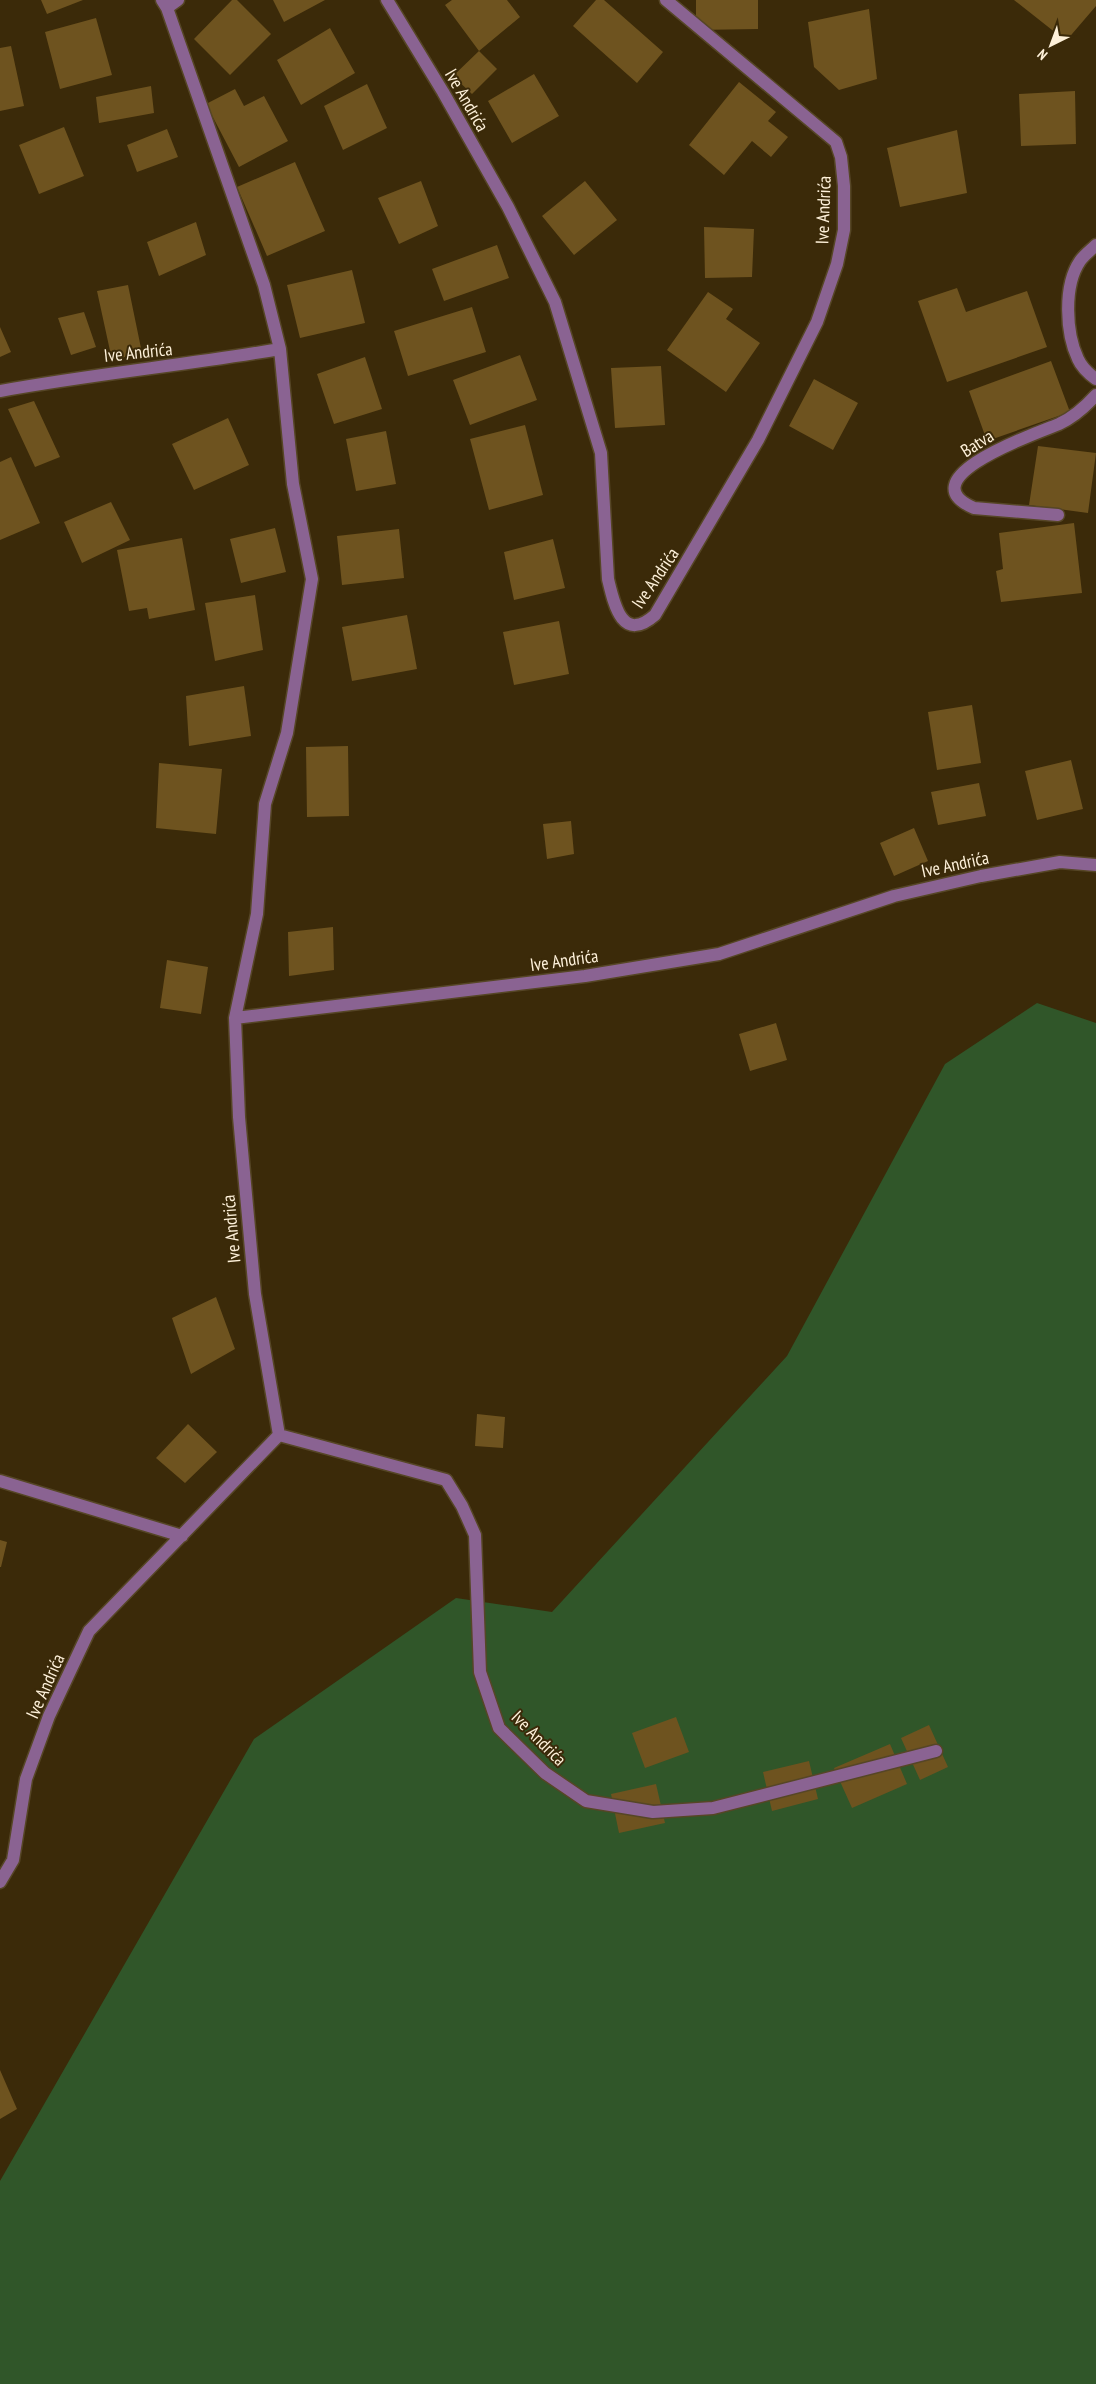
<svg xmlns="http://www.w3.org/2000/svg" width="1096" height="2384" font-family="'PT Sans Narrow',sans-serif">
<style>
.green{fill:#305629}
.building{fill:#6e531f}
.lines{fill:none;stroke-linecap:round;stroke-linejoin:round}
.street-casing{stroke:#564626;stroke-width:15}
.street{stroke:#8a6392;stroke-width:12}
.labels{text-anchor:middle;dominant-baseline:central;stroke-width:4;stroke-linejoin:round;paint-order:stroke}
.street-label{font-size:18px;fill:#fef1da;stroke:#3b2a09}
</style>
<rect width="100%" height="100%" fill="#3b2a09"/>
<!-- green -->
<path class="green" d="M1037,1003L1096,1023V2384H0V2181L254,1739L456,1598L552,1612L787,1356L945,1064Z"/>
<!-- building -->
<path class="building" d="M41,0H83L47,14Z
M232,0H237L271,34L230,75L194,39Z
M273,0H325L284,22Z
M452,0H507L520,17L479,51L497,69L472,94L453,76L479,51L445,5Z
M596,0H604L663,52L637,83L573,26Z
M696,0H758V29L696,30Z
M1014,0H1096V6L1066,41Z
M869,9L877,79L839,90L814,67L808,22Z
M96,18L112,75L60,89L45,32Z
M330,28L355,73L301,105L277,60Z
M11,46L24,106L0,111V48Z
M534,74L559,116L512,143L488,101Z
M739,82L776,112L768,121L788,137L771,157L752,141L724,175L689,145Z
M367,84L387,128L343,150L324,106Z
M151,86L154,113L99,123L96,97Z
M235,89L244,106L264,96L288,141L239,167L206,104Z
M1075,91L1076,144L1021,146L1019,94Z
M64,127L84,176L39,194L19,145Z
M167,129L178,157L137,172L127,145Z
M957,130L967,193L900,207L887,148Z
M295,162L325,231L267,256L237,187Z
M421,181L438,226L399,244L378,198Z
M585,181L617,220L574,255L542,216Z
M196,222L206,255L159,276L147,242Z
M704,227L754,229L752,277L705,278Z
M497,245L509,278L444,301L432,269Z
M352,270L365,323L300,338L287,285Z
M128,285L142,353L112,360L97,291Z
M957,288L966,312L1027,291L1047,347L947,382L918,301Z
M708,292L733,309L726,319L760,343L726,392L667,350Z
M472,307L486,352L408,376L394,331Z
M84,312L96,347L71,355L58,318Z
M0,327L11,352L0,357Z
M520,355L537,400L470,425L453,380Z
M365,357L382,409L334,424L317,374Z
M1051,361L1070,412L987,441L969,391Z
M661,366L665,425L615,428L611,368Z
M814,379L858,403L833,450L789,426Z
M34,401L60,457L35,467L8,409Z
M228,418L249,465L194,490L172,444Z
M525,425L543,495L489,510L470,439Z
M386,431L396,484L356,491L346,439Z
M1038,446L1096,453L1088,513L1029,505Z
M11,457L40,523L0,540V462Z
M111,502L130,540L82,563L64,522Z
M1074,523L1082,593L1001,602L996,571L1003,569L999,533Z
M275,528L286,572L241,583L230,539Z
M399,529L404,578L342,585L337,536Z
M182,538L195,610L149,619L147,608L129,611L117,550Z
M553,539L565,588L514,600L504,552Z
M255,595L263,650L215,661L205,603Z
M407,615L417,669L352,681L342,627Z
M559,621L569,674L514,685L503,632Z
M244,686L251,736L189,746L186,696Z
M972,705L981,763L937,770L928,712Z
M348,746L349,816L307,817L306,747Z
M1071,760L1083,809L1037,820L1025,771Z
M159,763L222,769L216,834L156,828Z
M979,783L986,816L938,825L931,792Z
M571,821L574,854L547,859L543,824Z
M914,828L928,861L894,876L880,843Z
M333,927L334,970L289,976L288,932Z
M167,960L208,967L201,1014L160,1008Z
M776,1023L787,1060L750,1071L739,1034Z
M216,1297L235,1349L191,1374L172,1318Z
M477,1414L505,1417L503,1448L475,1446Z
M188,1424L217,1452L185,1483L156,1458Z
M0,1540L7,1542L1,1567H0Z
M676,1717L689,1752L645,1768L632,1733Z
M929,1725L948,1767L920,1780L901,1738Z
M890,1744L907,1784L852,1808L834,1768Z
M809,1761L818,1799L772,1811L763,1772Z
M656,1784L665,1823L619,1833L611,1794Z
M0,2070L17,2109L0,2119Z"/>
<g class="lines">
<!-- street casing -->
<g class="street-casing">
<path id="street" d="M162,0L167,8L264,285L280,349L293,484L312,579L287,733L265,804L257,914L235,1018L239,1117L255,1294L279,1435
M387,0L443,92L508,207L555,302L601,453L608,579C614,604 622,644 655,615L758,440L817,322L837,264L844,230V186L841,157L836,142L666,0
M167,8L178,0
M1096,245C1091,250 1084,255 1080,261C1063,286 1066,334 1078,359C1082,368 1089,374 1096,379
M0,391C93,374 187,365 280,349
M1058,515L974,508C905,478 1040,432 1059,424C1072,418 1086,406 1096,395
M235,1018L585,976L719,954L894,896L981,876L1060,862L1096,865
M279,1435L446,1480L462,1506L475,1535L480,1672L499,1728L545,1773L586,1801L653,1812L713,1808L936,1751
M0,1481L182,1536
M0,1882L13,1860L26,1779L49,1716L89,1631L279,1435"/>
</g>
<!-- street -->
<use href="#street" class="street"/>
</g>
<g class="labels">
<!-- street labels -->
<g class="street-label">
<text transform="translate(467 100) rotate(60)">Ive Andrića</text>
<text transform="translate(823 210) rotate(-88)">Ive Andrića</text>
<text transform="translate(138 352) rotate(-6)">Ive Andrića</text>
<text transform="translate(977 443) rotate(-32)">Batva</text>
<text transform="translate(655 578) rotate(-56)">Ive Andrića</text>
<text transform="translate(955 864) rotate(-12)">Ive Andrića</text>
<text transform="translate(564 960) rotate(-8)">Ive Andrića</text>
<text transform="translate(231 1229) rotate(-95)">Ive Andrića</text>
<text transform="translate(45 1686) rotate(-66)">Ive Andrića</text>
<text transform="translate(539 1738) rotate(45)">Ive Andrića</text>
</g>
</g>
<!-- north arrow -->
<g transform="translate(1051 45) rotate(222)" stroke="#3b2a09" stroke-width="4" paint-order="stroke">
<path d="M0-4L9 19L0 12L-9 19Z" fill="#fef1da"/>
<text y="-8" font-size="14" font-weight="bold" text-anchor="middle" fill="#fef1da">N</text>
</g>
</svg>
